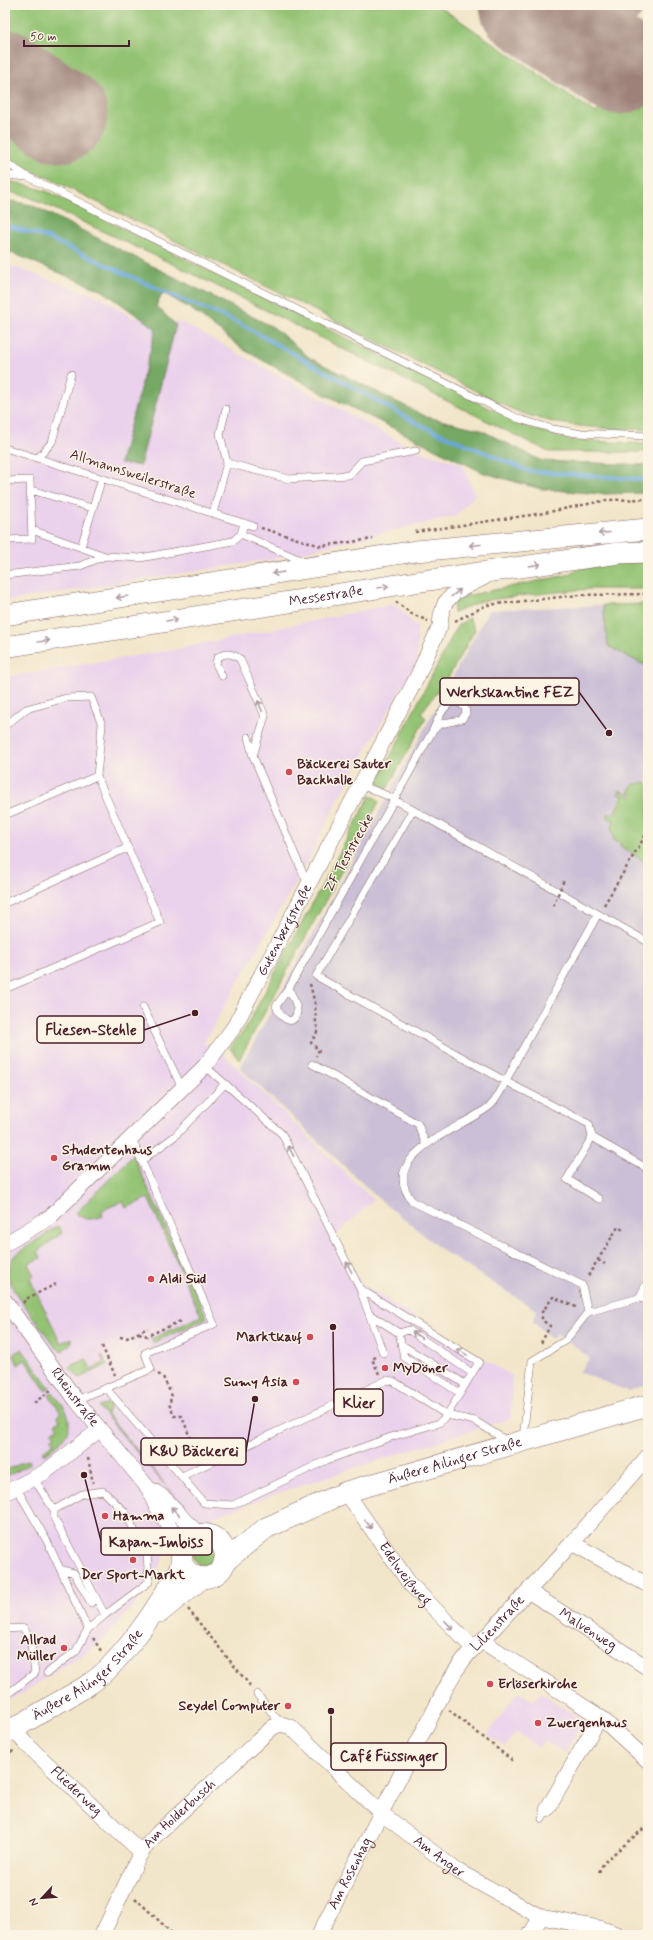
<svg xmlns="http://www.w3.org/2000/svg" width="653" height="1940" font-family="Mynerve,sans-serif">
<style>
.built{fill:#ead1ec}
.industrial{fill:#cabfd6}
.green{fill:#92c272;stroke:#6e704e}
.forest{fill:#75a864;stroke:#606448}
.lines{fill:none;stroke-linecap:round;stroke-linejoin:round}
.stream{stroke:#6aa7dc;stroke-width:4}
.taxiway{stroke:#9e827a;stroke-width:38}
.runway{stroke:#9e827a;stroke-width:95}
.lane-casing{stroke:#856563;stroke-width:8}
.street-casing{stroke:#856563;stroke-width:16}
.secondary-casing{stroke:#856563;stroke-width:22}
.path{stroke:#856563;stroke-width:2.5;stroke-dasharray:3 3;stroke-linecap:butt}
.lane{stroke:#fff;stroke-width:7}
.street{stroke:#fff;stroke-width:15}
.secondary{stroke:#fff;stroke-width:21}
.path-bridge{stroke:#856563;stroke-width:2.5;stroke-dasharray:3 3;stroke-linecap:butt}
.oneway{stroke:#ae9aa0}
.poi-dot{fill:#d1495b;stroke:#fcf5e5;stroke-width:1.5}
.labels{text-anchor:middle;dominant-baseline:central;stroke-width:3;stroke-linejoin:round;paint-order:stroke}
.street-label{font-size:14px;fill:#4a1f2b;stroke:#fcf5e5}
.poi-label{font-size:14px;font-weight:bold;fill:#4a1f2b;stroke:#fcf5e5;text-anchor:start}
.leader{fill:none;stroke:#4a1f2b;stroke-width:1.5}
.callout-dot{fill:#4a1f2b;stroke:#fcf5e5;stroke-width:1.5}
.callout{fill:#fcf5e5;stroke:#4a1f2b;stroke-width:1.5}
.callout-label{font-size:15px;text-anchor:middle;font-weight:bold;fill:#4a1f2b}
</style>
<rect width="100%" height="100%" fill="#fcf5e5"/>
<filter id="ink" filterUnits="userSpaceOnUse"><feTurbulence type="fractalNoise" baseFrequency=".025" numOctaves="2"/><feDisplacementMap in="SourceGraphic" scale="8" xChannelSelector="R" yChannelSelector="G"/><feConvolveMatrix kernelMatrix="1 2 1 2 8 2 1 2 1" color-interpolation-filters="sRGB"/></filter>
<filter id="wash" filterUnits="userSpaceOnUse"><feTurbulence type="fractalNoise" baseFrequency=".012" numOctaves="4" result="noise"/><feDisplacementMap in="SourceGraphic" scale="16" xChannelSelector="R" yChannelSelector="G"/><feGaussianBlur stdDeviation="0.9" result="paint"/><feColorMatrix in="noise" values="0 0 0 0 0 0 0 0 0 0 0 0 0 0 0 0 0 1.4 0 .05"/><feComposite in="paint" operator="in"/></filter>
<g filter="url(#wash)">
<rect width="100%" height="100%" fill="#f2e6ca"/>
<!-- built -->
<path class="built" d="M5,264L102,298L131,317L183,323L416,451L462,464L475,495L455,516L273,559L5,601Z
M395,604L417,627V661L338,799L309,859L203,1044H213L373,1200L330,1241L364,1286L512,1376L511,1418L299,1486L216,1516L166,1553L147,1591L99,1644L26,1691L5,1702V677L172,650Z
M518,1692L534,1701L540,1692L578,1717L580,1726L565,1753L545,1741L539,1748L516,1732L505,1747L487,1735Z"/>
<!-- industrial -->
<path class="industrial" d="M603,605L608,646L648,667V784L645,782L628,793L632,794L631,797L623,796L612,816L608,813L615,821L620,846L647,863L648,862V1384L628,1391L579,1372L590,1358L557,1333L552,1339L533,1322L536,1310L443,1251L379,1199L240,1068L489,610Z"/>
<!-- green -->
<path class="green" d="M5,5H437L596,113L648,33V430C599,428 557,428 512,409L49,178L23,168L5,156Z
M5,181L14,182L46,191L530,428L571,440L648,444V452H549L179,267L29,197L5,191Z
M648,560V589H589L528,595L481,601L454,613L453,604L459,599L470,595L567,575L581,568Z
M648,604V667L608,646L603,605Z
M469,618L475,630L448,678L421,713L426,718L387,789L376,784L458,625Z
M645,782L648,784L647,863L620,846L621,844L614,840L611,829L614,821L606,816L608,813L613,815L623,796L618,794L620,790L631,797L632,794L628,793L632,785Z
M370,796L376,798L379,802L239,1060L230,1048L245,1029Z
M133,1155L207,1318L153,1343L151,1339L201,1316L148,1198L126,1208L123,1201L101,1211L103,1216C93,1220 84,1221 76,1213Z
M57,1226L60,1228L62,1233L38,1251L41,1258L28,1264L34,1276L30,1279L61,1343L71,1338V1344L62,1351L55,1347L14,1291L8,1276L9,1266L14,1256Z
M22,1349L50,1388L46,1391L25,1360L18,1365L13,1354Z
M101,1356H103L107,1365L79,1378L69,1367L86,1359L91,1369L104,1363Z
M53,1392C57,1398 65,1406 67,1413C75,1433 58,1445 45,1454L42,1452L54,1443L51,1439L55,1436L52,1432L58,1428L55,1424L60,1420L57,1416L61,1413L49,1395Z
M107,1404H111L107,1414L183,1506L103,1412L99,1407Z
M28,1460L31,1464L5,1477V1471Z
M193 1555a10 10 0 1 1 20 0a10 10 0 1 1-20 0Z"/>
<!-- forest -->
<path class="forest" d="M5,200L32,205L273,327L310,358L427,417L479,429L542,461L648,465V493L601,494L541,489L484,473L322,393L244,350L191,309L163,293L156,306L176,325L140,466L120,463L156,329L103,291L12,253L5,252Z"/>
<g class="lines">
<!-- stream -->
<path class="stream" d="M5,225L46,237L171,295L239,323L418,424L528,471L648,480"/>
<!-- taxiway -->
<path class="taxiway" d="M530,5C562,18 593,19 625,5"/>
<!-- runway -->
<path class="runway" d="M527,5L619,67
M5,77L60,115"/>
</g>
</g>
<g filter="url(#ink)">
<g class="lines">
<!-- lane casing -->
<g class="lane-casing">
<path id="lane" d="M5,162L28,177L519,419L553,429L577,433L648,436
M5,175L27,177
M5,448L253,526
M38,458L52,442L71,374
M227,463L289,479L349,475L362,461L416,451
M5,481L30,480L32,539L5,540
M31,490L92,508
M213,513L227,463L220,434L226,409
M32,530L105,556
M241,534L307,563
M81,547L102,478
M5,575L80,566L105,556L140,558L233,541L241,534L244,523
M222,676L216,664L217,658C225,652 232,653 240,659L265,716L253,756
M5,726L26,709L66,698L91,697L102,725L97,776L160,922L5,989
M248,737L253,756L308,885
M361,785L388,796L648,942
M412,811L316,976L505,1081L589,1124L592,1137L648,1169
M5,815L97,776
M5,903L127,848
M289,988L276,1006C280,1017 293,1029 297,1012C298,1005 291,995 289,988L432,732C440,721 450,723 462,719L466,713L465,707L455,700C442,706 438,720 432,732
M143,1007L182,1088
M312,1064L418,1124L426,1145
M592,1137L567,1179L599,1199
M141,1161L175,1136L225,1084
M360,1289L383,1353
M639,1298L648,1300
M588,1312L582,1285L413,1202C373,1154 465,1128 491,1105C499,1098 512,1068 518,1057C545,1010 571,962 598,914
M369,1314L399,1333L409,1330L472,1373
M399,1333L404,1357L460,1393
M402,1345L465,1384
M106,1388L151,1369L145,1353L214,1324L132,1139
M76,1400L106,1388L204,1503L233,1505L327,1460L391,1437L439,1423L447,1415L479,1362L360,1289L282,1134L205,1066
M523,1438L532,1361L566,1340L588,1312L639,1298L648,1281
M182,1476L387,1380L393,1381L447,1415L475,1421L507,1441
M34,1479L54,1510L82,1494L103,1491L125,1512L147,1555L149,1582L105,1615L54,1518V1510
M16,1487L47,1541L88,1629L76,1651L47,1673
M60,1569L74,1573L91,1603
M5,1629L24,1628L31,1644L35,1673L5,1696
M88,1629L105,1615
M257,1694L281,1724
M542,1819L547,1810"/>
</g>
<!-- street casing -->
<g class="street-casing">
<g id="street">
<path id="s1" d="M5,1244L50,1217L205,1066L234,1027L417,677L440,626L441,615L445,603L455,592L485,577"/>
<path id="s2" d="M5,1301L76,1400L149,1489C155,1511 174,1528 182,1550"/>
<path d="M149,1489C170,1497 181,1522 200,1534"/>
<path id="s3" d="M346,1492L410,1584L473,1648"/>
<path d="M5,1493L45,1472L99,1430"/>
<path d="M572,1543L648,1585"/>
<path id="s4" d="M528,1591L648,1668"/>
<path d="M482,1641L600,1717L547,1810"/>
<path d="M600,1717L648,1761"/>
<path id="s5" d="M14,1728L24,1742L141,1852"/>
<path id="s6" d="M102,1935L141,1852L158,1833L273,1727L281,1724L291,1727L381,1813L456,1870L541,1917L600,1928L619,1935"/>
<path id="s7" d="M319,1935C353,1867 388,1799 423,1732C440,1702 454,1662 482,1641L572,1543L648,1456"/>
<path d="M530,1935L541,1917"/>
</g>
</g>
<!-- secondary casing -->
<g class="secondary-casing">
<g id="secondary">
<path d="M5,615L416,551L648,529"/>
<path id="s8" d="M5,647L422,581L619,553L648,552"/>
<path id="s9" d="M224,1562L266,1528L346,1492L648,1405"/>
<path d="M160,1612L202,1578"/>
<path id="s10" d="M5,1733C19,1726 33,1717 47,1709C67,1697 91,1686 108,1669C129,1647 147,1623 163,1597C168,1588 177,1578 180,1568C183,1558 179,1548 188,1540C201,1528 222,1536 225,1553C229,1580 191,1588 181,1561"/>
</g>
</g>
<!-- path -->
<path class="path" d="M261,528L321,546L373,539
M415,532L544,513L607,500L648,499
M396,602L412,614L428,621
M455,621L487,605L579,595L648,594
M604,905L648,831
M310,984L315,1004L316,1023L318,1030L311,1043L319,1050L316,1056
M598,1260L605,1264
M588,1276L618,1227L625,1231
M23,1303L26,1299L56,1284
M139,1333L147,1336L183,1320
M120,1337L127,1338L148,1328
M541,1343L550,1326L542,1320V1312L553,1297L576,1307
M102,1346L115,1375
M376,1357L372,1359L379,1374
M158,1374L163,1377L172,1396L169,1404L174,1416H182L189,1435L202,1455
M34,1403L51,1390
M88,1458L93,1483
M150,1542L159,1535
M188,1609L252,1688
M93,1638L101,1651
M449,1710L513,1761
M5,1754L14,1751
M599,1872L604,1862L648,1825
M135,1898L174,1935"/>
<!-- lane -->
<use href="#lane" class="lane"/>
<!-- street -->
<use href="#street" class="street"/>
<!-- secondary -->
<use href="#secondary" class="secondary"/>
<!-- path-bridge -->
<path class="path-bridge" d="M553,906L564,880"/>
</g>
<!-- one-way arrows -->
<defs><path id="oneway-shaft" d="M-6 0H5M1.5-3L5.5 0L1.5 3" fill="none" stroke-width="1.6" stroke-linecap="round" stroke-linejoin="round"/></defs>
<g class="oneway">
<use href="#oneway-shaft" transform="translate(604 533) rotate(175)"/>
<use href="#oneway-shaft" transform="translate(475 545) rotate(175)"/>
<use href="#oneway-shaft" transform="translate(535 565) rotate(-9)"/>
<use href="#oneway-shaft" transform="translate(278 573) rotate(171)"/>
<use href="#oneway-shaft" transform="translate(383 587) rotate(-9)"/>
<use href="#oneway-shaft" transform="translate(456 593) rotate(-38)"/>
<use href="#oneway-shaft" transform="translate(122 597) rotate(171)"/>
<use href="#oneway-shaft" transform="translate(172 620) rotate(-9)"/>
<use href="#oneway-shaft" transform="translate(44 641) rotate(-9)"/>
<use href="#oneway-shaft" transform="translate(260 706) rotate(-113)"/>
<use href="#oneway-shaft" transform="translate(291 1151) rotate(-117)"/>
<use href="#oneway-shaft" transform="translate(349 1267) rotate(-117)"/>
<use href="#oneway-shaft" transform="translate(417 1335) rotate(-146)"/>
<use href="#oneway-shaft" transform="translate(462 1352) rotate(-148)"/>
<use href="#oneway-shaft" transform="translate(175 1511) rotate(-133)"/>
<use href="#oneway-shaft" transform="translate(368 1524) rotate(55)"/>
<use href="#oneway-shaft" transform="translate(449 1625) rotate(46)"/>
</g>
</g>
<!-- markers -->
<g class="poi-dot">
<circle cx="289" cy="772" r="4"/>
<circle cx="54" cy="1158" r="4"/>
<circle cx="151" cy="1279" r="4"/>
<circle cx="310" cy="1337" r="4"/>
<circle cx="385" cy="1368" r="4"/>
<circle cx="296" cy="1382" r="4"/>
<circle cx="105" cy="1516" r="4"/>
<circle cx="133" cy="1560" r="4"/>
<circle cx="64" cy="1648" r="4"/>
<circle cx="490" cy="1684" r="4"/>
<circle cx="288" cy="1706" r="4"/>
<circle cx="538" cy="1723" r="4"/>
</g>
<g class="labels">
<!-- street labels -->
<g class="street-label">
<text transform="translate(133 474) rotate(18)">Allmannsweilerstraße</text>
<text stroke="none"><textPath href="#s8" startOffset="325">Messestraße</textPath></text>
<text transform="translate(349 853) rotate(-61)">ZF Teststrecke</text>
<text stroke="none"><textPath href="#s1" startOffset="427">Gutenbergstraße</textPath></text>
<text stroke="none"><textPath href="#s2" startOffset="119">Rheinstraße</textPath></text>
<text stroke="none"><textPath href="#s9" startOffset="255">Äußere Ailinger Straße</textPath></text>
<text stroke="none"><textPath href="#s3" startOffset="101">Edelweißweg</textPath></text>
<text stroke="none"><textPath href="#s7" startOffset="361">Lilienstraße</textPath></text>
<text stroke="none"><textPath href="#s4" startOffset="71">Malvenweg</textPath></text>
<text stroke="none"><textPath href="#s10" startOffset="102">Äußere Ailinger Straße</textPath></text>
<text stroke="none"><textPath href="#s5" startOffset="89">Fliederweg</textPath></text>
<text stroke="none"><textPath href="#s6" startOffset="146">Am Holderbusch</textPath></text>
<text stroke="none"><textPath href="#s6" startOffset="490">Am Anger</textPath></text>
<text stroke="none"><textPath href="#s7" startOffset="69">Am Rosenhag</textPath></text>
</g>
<!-- poi labels -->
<g class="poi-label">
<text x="297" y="764">Bäckerei Sauter<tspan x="297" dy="16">Backhalle</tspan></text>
<text x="62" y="1150">Studentenhaus<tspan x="62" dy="16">Gramm</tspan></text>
<text x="159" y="1279">Aldi Süd</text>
<text x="302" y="1337" text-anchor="end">Marktkauf</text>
<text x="393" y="1368">MyDöner</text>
<text x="288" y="1382" text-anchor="end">Sumy Asia</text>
<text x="113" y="1516">Hamma</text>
<text x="133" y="1575" text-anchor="middle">Der Sport-Markt</text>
<text x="56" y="1640" text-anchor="end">Allrad<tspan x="56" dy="16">Müller</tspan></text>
<text x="498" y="1684">Erlöserkirche</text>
<text x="280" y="1706" text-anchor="end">Seydel Computer</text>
<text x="546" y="1723">Zwergenhaus</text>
</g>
</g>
<!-- callouts -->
<path class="leader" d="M609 733L579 692M195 1013L144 1030M333 1327L334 1403M255 1399L246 1451M84 1475L101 1541M331 1711L331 1756"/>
<g class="callout-dot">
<circle cx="609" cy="733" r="4"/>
<circle cx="195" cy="1013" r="4"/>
<circle cx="333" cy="1327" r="4"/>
<circle cx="255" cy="1399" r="4"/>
<circle cx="84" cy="1475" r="4"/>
<circle cx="331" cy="1711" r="4"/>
</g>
<g class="callout">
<rect x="440" y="678" width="139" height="27" rx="4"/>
<rect x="37" y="1016" width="107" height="27" rx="4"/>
<rect x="334" y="1389" width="49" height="27" rx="4"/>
<rect x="141" y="1438" width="105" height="27" rx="4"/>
<rect x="101" y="1528" width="111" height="27" rx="4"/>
<rect x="331" y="1743" width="115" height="27" rx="4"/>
</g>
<g class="callout-label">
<text x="510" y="697">Werkskantine FEZ</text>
<text x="91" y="1035">Fliesen-Stehle</text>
<text x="359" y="1408">Klier</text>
<text x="194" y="1456">K&amp;U Bäckerei</text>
<text x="156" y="1547">Kapan-Imbiss</text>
<text x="389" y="1761">Café Füssinger</text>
</g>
<!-- margin -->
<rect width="653" height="1940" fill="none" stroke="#fcf5e5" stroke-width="20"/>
<!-- north arrow -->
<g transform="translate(42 1898) rotate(244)" stroke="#fcf5e5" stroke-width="3" paint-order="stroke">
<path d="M0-3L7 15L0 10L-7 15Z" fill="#4a1f2b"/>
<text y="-6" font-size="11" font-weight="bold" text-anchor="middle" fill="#4a1f2b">N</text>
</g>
<!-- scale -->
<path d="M24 40v6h105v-6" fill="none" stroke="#4a1f2b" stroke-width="2"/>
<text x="30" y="40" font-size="12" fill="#4a1f2b" stroke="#fcf5e5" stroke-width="3" paint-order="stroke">50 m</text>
</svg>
